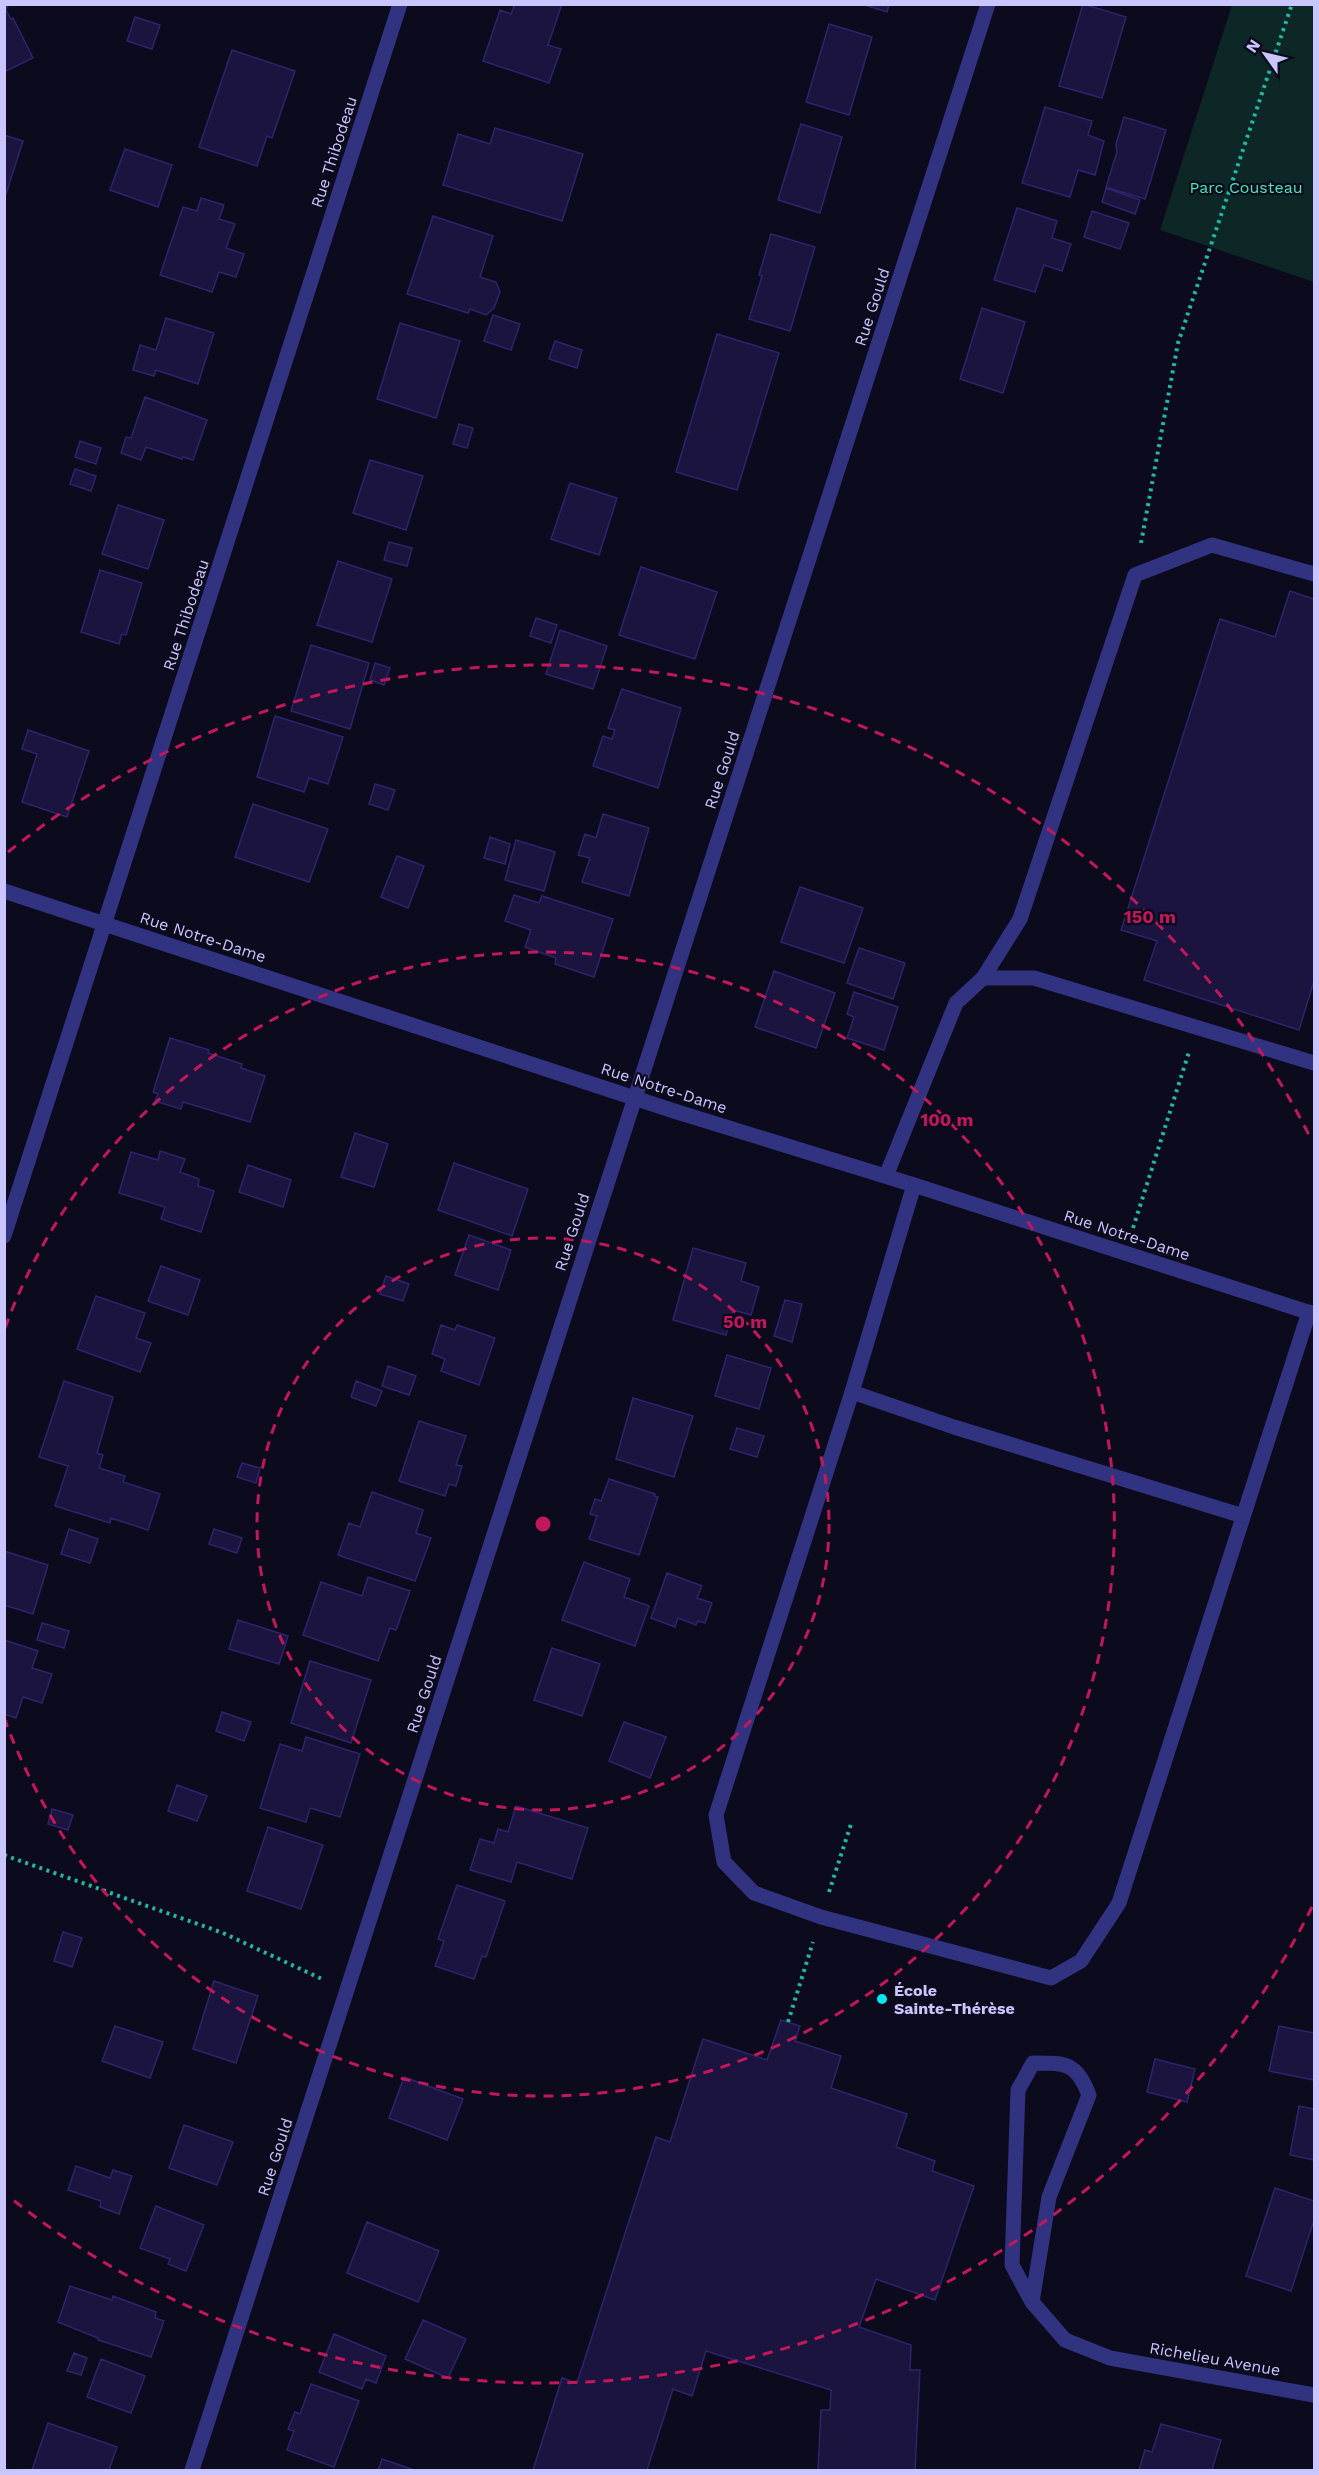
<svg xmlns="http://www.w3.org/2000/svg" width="1319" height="2475" font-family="'Work Sans',sans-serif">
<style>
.park{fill:#0c2725}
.building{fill:#1a143f;stroke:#2e246d;stroke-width:1.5}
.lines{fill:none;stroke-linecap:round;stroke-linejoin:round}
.path{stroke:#23b6a4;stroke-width:4;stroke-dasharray:3 4.5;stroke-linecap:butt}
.minor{stroke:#313380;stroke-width:15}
.ring{fill:none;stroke:#c2185b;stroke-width:3;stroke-dasharray:10 8}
.poi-dot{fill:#00e8f1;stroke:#0c0a1d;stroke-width:2}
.labels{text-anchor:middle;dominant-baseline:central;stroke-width:4.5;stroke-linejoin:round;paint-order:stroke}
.street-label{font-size:16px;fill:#c9c6ff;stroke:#0c0a1d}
.park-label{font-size:16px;fill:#49e8b6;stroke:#0c0a1d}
.poi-label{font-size:16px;font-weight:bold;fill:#c9c6ff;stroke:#0c0a1d;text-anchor:start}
.centre{fill:#c2185b;stroke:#0c0a1d;stroke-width:3}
.ring-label{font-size:18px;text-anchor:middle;font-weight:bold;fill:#c2185b;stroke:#0c0a1d;stroke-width:4.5;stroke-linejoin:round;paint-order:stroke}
</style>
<rect width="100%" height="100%" fill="#0c0a1d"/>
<!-- park -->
<path class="park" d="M1232,5H1314V282L1160,230Z"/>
<!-- building -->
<path class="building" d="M4,4L8,5L6,10L11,19L13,18L33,58L4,72Z
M515,4H562L548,45L561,49L549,83L483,61L500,10L511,14Z
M862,4H889L887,12Z
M1083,4L1126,17L1102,98L1059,86Z
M135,17L160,25L152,49L127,41Z
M829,24L872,37L849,115L806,102Z
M232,50L295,71L272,138L267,136L257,166L199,147Z
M1045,107L1092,121L1088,135L1104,141L1095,175L1078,170L1070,197L1022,183Z
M1124,117L1166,130L1145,199L1106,187L1117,152L1116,144Z
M801,124L842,137L820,213L778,200Z
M495,128L583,154L562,221L443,185L458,134L490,144Z
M4,135L23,141L4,200Z
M125,149L172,165L158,207L110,190Z
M1106,188L1140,200L1135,214L1102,202Z
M201,198L224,205L219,219L235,224L226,248L244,254L236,277L219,272L212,292L160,275L183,207L197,211Z
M1017,208L1057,221L1052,238L1071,244L1062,271L1044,265L1035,292L994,280Z
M1092,211L1129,223L1120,249L1084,237Z
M433,216L493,236L480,277L496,282L500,292L494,308L486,315L470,309L468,313L407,294Z
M771,234L815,247L790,331L749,319L762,276L759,275Z
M982,308L1025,322L1003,393L960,379Z
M493,315L520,324L511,350L484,341Z
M166,318L214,333L198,384L156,370L154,376L133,370L140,345L156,350Z
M400,323L460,341L436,418L377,399Z
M717,334L779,353L737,490L676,472Z
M555,341L582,350L577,368L549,359Z
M145,397L207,420L193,460L183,457L182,459L146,447L141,460L121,453L126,437L131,438Z
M459,424L473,428L467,448L453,444Z
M80,441L101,448L96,464L75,457Z
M370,460L423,476L406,530L353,513Z
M75,469L96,476L91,491L70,484Z
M570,483L617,498L599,555L551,539Z
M118,505L164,520L148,569L102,554Z
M389,542L412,548L407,566L384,560Z
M338,561L392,579L372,642L317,625Z
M641,567L717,592L695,659L619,635Z
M100,570L142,583L126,635L122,634L119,644L81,632Z
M1290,591L1314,599V981L1299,1030L1144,980L1157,941L1121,930L1220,619L1275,637Z
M536,618L557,625L551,643L530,636Z
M560,630L607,646L593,689L546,674Z
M311,645L369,663L350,729L291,711Z
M375,663L390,668L384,685L370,680Z
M622,689L681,708L658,788L593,766L603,736L612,739L615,730L608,728Z
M275,716L343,737L328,784L309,778L304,792L257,777Z
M28,730L89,751L67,817L22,802L37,754L22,749Z
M375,784L395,790L388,810L369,804Z
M253,804L328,829L309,882L235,857Z
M603,814L649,828L629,896L582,882L590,858L578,855L585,834L596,838Z
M490,837L510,844L505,864L484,858Z
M516,840L555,852L544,891L505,880Z
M397,856L424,866L408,908L381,897Z
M800,887L863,908L844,963L781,942Z
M514,895L539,903L542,896L613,919L594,977L555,964L556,958L525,947L531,930L505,921Z
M859,948L905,963L893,999L847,983Z
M774,971L835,993L816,1048L755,1027Z
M854,992L898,1007L884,1050L847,1038L854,1017L847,1014Z
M170,1038L209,1050L208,1053L242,1064L241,1068L265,1076L250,1122L183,1102L181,1109L155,1101L158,1094L153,1092Z
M355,1133L388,1144L374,1187L341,1177Z
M160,1151L185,1159L180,1172L199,1179L198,1186L214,1191L201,1232L161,1219L165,1207L119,1193L131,1152L158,1160Z
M454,1163L528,1189L512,1236L438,1210Z
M248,1165L291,1180L283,1207L239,1192Z
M469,1235L511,1250L498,1290L455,1275Z
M693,1248L746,1263L741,1281L759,1287L751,1315L733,1310L726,1335L673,1320Z
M161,1266L200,1280L188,1315L148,1301Z
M386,1276L409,1284L403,1301L380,1294Z
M96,1296L145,1313L136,1338L151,1343L140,1372L77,1349Z
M785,1300L802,1304L792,1342L774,1336Z
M441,1325L455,1330L457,1325L495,1338L479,1385L441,1371L445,1359L432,1354Z
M727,1355L771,1368L759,1409L715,1396Z
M388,1366L416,1376L409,1395L382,1386Z
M64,1381L113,1397L97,1453L103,1455L99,1468L125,1476L123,1482L160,1494L148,1530L111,1518L110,1523L55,1506L68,1466L39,1457Z
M356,1381L382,1391L376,1406L351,1397Z
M633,1398L693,1416L674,1477L616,1459Z
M419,1421L466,1436L456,1465L462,1466L456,1486L449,1484L445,1496L399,1481Z
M737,1428L764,1436L757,1457L730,1449Z
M242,1463L260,1468L256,1483L237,1477Z
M609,1479L655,1494L654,1496L658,1497L639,1555L589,1539L597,1516L590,1514L595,1499L601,1501Z
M372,1492L423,1510L416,1533L431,1538L415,1581L338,1555L349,1523L360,1527Z
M69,1529L98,1539L90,1563L61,1554Z
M214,1529L242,1538L237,1553L209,1544Z
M4,1551L48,1565L33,1614L4,1605Z
M584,1562L630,1579L624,1597L649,1606L635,1646L562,1620Z
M667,1573L702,1586L697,1598L712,1603L705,1623L698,1621L696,1625L678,1618L675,1627L651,1618Z
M368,1577L410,1591L396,1630L390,1628L378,1661L303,1635L321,1582L362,1596Z
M238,1620L288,1636L279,1664L229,1649Z
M42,1623L69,1631L64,1648L37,1640Z
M4,1640L38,1651L32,1668L52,1674L42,1703L23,1697L16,1718L4,1714Z
M552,1648L600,1664L582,1716L534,1700Z
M310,1661L371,1680L351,1743L291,1723Z
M222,1712L251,1722L244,1741L216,1731Z
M624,1722L666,1737L650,1778L609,1761Z
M306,1737L360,1754L340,1817L310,1808L306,1822L260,1808L280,1744L302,1751Z
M177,1785L207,1796L197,1821L168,1811Z
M516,1806L588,1828L572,1879L517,1862L511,1882L470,1870L480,1839L494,1843L498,1829L508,1832Z
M52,1809L73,1815L68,1830L48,1824Z
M268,1827L323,1845L301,1909L247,1891Z
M457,1885L505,1901L486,1957L482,1956L474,1979L435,1966L444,1941L438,1939Z
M63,1932L82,1938L72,1967L54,1961Z
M214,1981L258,1996L236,2063L193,2049Z
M781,2020L800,2026L795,2041L841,2056L831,2088L907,2114L896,2147L935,2161L932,2171L974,2186L935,2300L876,2279L859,2327L911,2345L910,2370H920L915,2470H818L821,2410H830L831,2390L706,2351L692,2396L673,2389L647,2470H533L562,2378L577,2383L656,2137L670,2142L703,2039L767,2060Z
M115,2026L163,2042L150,2078L102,2061Z
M1279,2026L1314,2033V2080L1269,2071Z
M1155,2059L1195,2069L1187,2102L1147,2092Z
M404,2077L463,2099L447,2140L389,2118Z
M1299,2106L1314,2109V2160L1290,2155Z
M184,2125L233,2142L217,2185L169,2168Z
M76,2166L110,2178L113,2170L132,2176L119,2214L100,2207L101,2201L68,2190Z
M1275,2188L1314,2201V2220L1291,2291L1246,2276Z
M156,2206L204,2225L186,2271L168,2264L170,2259L140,2248Z
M367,2222L439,2251L418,2302L347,2273Z
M70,2286L112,2300L113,2296L156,2312L155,2318L164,2321L151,2357L98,2340V2338L58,2322Z
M423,2320L466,2339L448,2378L405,2359Z
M334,2334L386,2356L376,2383L366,2379L362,2389L319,2372Z
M74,2353L87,2358L81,2375L67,2371Z
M101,2359L145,2376L131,2413L87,2397Z
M311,2384L359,2401L334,2467L287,2450L294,2431L288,2429L295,2412L300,2414Z
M48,2423L117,2447L109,2470H32Z
M1161,2424L1221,2440L1212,2470H1139L1145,2450L1152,2452Z
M382,2459L414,2470H378Z"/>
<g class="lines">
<!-- path -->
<path class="path" d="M1141,543L1178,343L1292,4
M1133,1228L1189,1052
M4,1855L223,1933L322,1979
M829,1892L852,1821
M788,2022L813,1942"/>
<!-- minor -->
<path class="minor" d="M4,891L674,1111L914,1185L1314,1314
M983,978L1020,919L1135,575L1212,545L1314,574
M886,1176L956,1003L983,978H1034L1314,1063
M914,1185L852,1392L716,1815L724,1862L754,1893L821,1917L1051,1978L1081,1961L1119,1903L1309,1312
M4,1236L400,4
M852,1392L954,1427L1243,1516
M1032,2302L1049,2197L1089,2095C1076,2062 1066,2063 1033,2063L1018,2090L1012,2265L1032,2302L1065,2340L1110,2358L1314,2395
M192,2470L988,4"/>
</g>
<!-- distance rings -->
<g class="ring">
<circle cx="543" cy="1524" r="286"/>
<path d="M5 1328A572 572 0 1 1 5 1720"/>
<path d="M1312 1907A859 859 0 0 1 8 2196M8 852A859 859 0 0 1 1312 1141"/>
</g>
<!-- markers -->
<circle class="poi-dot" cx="882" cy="1999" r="6"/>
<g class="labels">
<!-- street labels -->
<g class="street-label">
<text transform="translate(334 152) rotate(-72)">Rue Thibodeau</text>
<text transform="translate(872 307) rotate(-72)">Rue Gould</text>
<text transform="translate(186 615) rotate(-72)">Rue Thibodeau</text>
<text transform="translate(722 770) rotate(-72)">Rue Gould</text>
<text transform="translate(203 937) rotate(18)">Rue Notre-Dame</text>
<text transform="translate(664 1088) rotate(18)">Rue Notre-Dame</text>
<text transform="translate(572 1232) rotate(-72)">Rue Gould</text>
<text transform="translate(1127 1235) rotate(18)">Rue Notre-Dame</text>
<text transform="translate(424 1694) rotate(-72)">Rue Gould</text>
<text transform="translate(275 2157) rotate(-72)">Rue Gould</text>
<text transform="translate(1215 2359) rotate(10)">Richelieu Avenue</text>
</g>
<!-- park labels -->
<g class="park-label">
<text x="1246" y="187">Parc Cousteau</text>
</g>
<!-- poi labels -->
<g class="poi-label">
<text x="894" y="1990">École<tspan x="894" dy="18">Sainte-Thérèse</tspan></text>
</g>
</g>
<circle cx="543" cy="1524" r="9" class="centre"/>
<g class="ring-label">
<text x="1150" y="923">150 m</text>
<text x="947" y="1126">100 m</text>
<text x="745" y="1328">50 m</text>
</g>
<!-- border -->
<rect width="1319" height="2475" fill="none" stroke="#c9c6ff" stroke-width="12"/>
<!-- north arrow -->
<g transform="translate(1265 54) rotate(304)" stroke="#0c0a1d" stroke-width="4.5" paint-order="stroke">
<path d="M0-4.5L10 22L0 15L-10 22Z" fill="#c9c6ff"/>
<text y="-9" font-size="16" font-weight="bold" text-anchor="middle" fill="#c9c6ff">N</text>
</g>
</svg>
